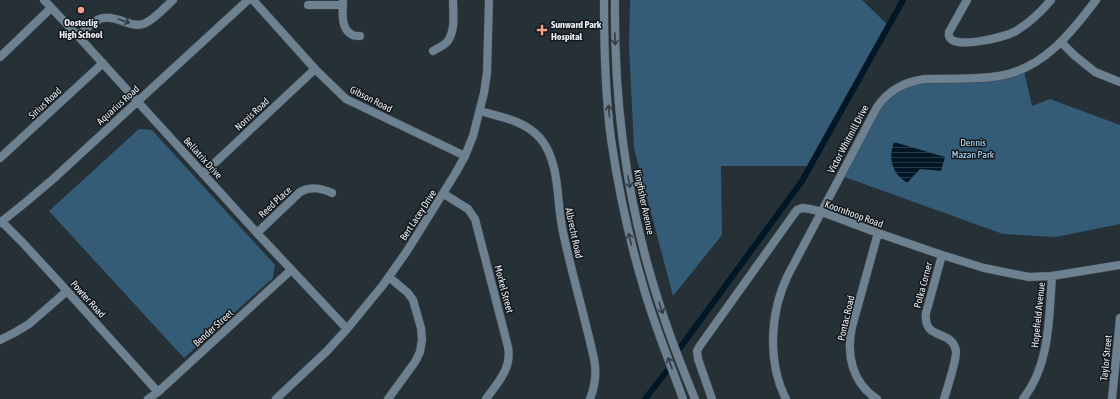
<svg xmlns="http://www.w3.org/2000/svg" width="1120" height="399" font-family="'Asap Condensed',sans-serif">
<style>
.green{fill:#355c76}
.water{fill:url(#water-rules)}
.lines{fill:none;stroke-linecap:round;stroke-linejoin:round}
.canal{stroke:#011726;stroke-width:6}
.minor-casing{stroke:#414b51;stroke-width:9}
.minor{stroke:#6e8190;stroke-width:8}
.oneway{stroke:#333c43}
.poi-dot{fill:#f59d8e;stroke:#13171a;stroke-width:1.5}
.labels{text-anchor:middle;dominant-baseline:central;stroke-width:3;stroke-linejoin:round;paint-order:stroke}
.poi-label{font-size:10px;font-weight:bold;fill:#e9eff4;stroke:#13171a}
.street-label{font-size:10px;fill:#e9eff4;stroke:#13171a}
.park-label{font-size:10px;fill:#b6e0fe;stroke:#13171a}
</style>
<defs>
<pattern id="water-rules" width="6" height="5" patternUnits="userSpaceOnUse"><rect width="6" height="5" fill="#011726"/><path d="M0 2.5h6" fill="none" stroke="#263946"/></pattern>
</defs>
<rect width="100%" height="100%" fill="#263037"/>
<!-- green -->
<path class="green" d="M630,0H862L890,27L811,166H721L722,235L673,296L634,148L629,46Z
M1024,71L1032,106L1050,99L1120,125V224L1056,237L1003,234L839,175L876,103L922,79Z
M139,129L152,130L275,265L273,278L184,358L49,211Z"/>
<!-- water -->
<path class="water" d="M894,142L945,157L941,171L920,169L907,183C904,180 899,177 897,174C890,164 890,153 894,142Z"/>
<g class="lines">
<!-- canal -->
<path class="canal" d="M680,348L802,181L903,0
M645,399L666,372"/>
<!-- minor casing -->
<g class="minor-casing">
<path id="minor" d="M44,0L78,36L257,233L347,329
M253,0L315,69L346,99L465,156
M343,0C343,10 340,28 351,34C353,36 357,36 360,36
M604,0C604,46 605,93 611,139C618,187 628,235 642,282C653,322 669,360 683,399
M615,0C614,92 624,184 650,273C662,316 678,358 695,399
M967,0L949,32C949,35 948,36 950,38C957,49 1006,37 1016,31C1029,23 1041,12 1051,0
M308,5H343
M78,36C96,20 100,12 125,22C130,24 137,26 143,24C153,21 165,7 173,0
M1061,42L1074,55L1095,72L1120,82
M433,51C438,48 443,46 447,42C456,31 453,13 453,0
M0,57L51,8
M480,111C502,117 525,121 540,138C561,163 556,202 563,232C572,275 585,317 594,359C597,373 595,386 590,399
M0,158L103,63
M203,174L315,69
M444,194L468,209L475,219L508,347C512,369 498,382 486,399
M2,222L22,242L58,281L158,392
M0,223L26,202L52,180L248,0
M257,233L300,192C311,186 321,188 332,193
M942,255L926,313C923,342 952,328 956,351C957,359 947,389 944,399
M0,340L14,333L29,324L67,291
M148,399L158,392L291,270
M276,399L327,351L347,329L383,285L407,251L455,174L465,156L473,136L484,93L487,73L489,0
M388,399L415,362L420,352L422,339L421,328L413,300L408,293L389,277
M712,399L698,359L697,351L699,347L794,214L797,210L802,208L810,209L822,212L878,233L942,255L984,268L1029,277L1052,276L1120,265
M786,399C767,362 770,312 788,275L877,107C889,90 904,82 925,79C949,78 975,80 999,76C1043,69 1071,33 1096,0
M877,399C852,383 846,354 852,327L878,233
M1023,399C1050,365 1049,318 1052,276
M1112,399L1120,318"/>
</g>
<!-- minor -->
<use href="#minor" class="minor"/>
</g>
<!-- one-way arrows -->
<defs><path id="oneway-shaft" d="M-6 0H5M1.5-3L5.5 0L1.5 3" fill="none" stroke-width="1.6" stroke-linecap="round" stroke-linejoin="round"/></defs>
<g class="oneway">
<use href="#oneway-shaft" transform="translate(124 21) rotate(19)"/>
<use href="#oneway-shaft" transform="translate(615 39) rotate(88)"/>
<use href="#oneway-shaft" transform="translate(609 111) rotate(-95)"/>
<use href="#oneway-shaft" transform="translate(629 182) rotate(79)"/>
<use href="#oneway-shaft" transform="translate(630 239) rotate(-103)"/>
<use href="#oneway-shaft" transform="translate(661 308) rotate(71)"/>
<use href="#oneway-shaft" transform="translate(670 363) rotate(-111)"/>
</g>
<!-- markers -->
<g class="poi-dot">
<circle cx="81" cy="10" r="4"/>
<path d="M540 24h4v4h4v4h-4v4h-4v-4h-4v-4h4z"/>
</g>
<g class="labels">
<!-- poi labels -->
<g class="poi-label">
<text x="81" y="22">Oosterlig<tspan x="81" dy="12">High School</tspan></text>
<text x="551" y="24" text-anchor="start">Sunward Park<tspan x="551" dy="12">Hospital</tspan></text>
</g>
<!-- street labels -->
<g class="street-label">
<text transform="translate(371 99) rotate(27)">Gibson Road</text>
<text transform="translate(45 103) rotate(-43)">Sirius Road</text>
<text transform="translate(118 105) rotate(-42)">Aquarius Road</text>
<text transform="translate(252 114) rotate(-43)">Norris Road</text>
<text transform="translate(848 139) rotate(-62)">Victor Whitmill Drive</text>
<text transform="translate(203 158) rotate(48)">Bellatrix Drive</text>
<text transform="translate(275 202) rotate(-43)">Reed Place</text>
<text transform="translate(644 202) rotate(78)">Kingfisher Avenue</text>
<text transform="translate(854 214) rotate(20)">Koornhoop Road</text>
<text transform="translate(418 215) rotate(-57)">Bert Lacey Drive</text>
<text transform="translate(574 233) rotate(78)">Albrecht Road</text>
<text transform="translate(923 285) rotate(-75)">Polka Corner</text>
<text transform="translate(504 289) rotate(75)">Morkel Street</text>
<text transform="translate(88 299) rotate(48)">Powter Road</text>
<text transform="translate(1038 315) rotate(-84)">Hopefield Avenue</text>
<text transform="translate(846 318) rotate(-77)">Pontac Road</text>
<text transform="translate(213 328) rotate(-42)">Bender Street</text>
<text transform="translate(1106 358) rotate(-84)">Taylor Street</text>
</g>
<!-- park labels -->
<g class="park-label">
<text x="973" y="142">Dennis<tspan x="973" dy="12">Mazan Park</tspan></text>
</g>
</g>
</svg>
